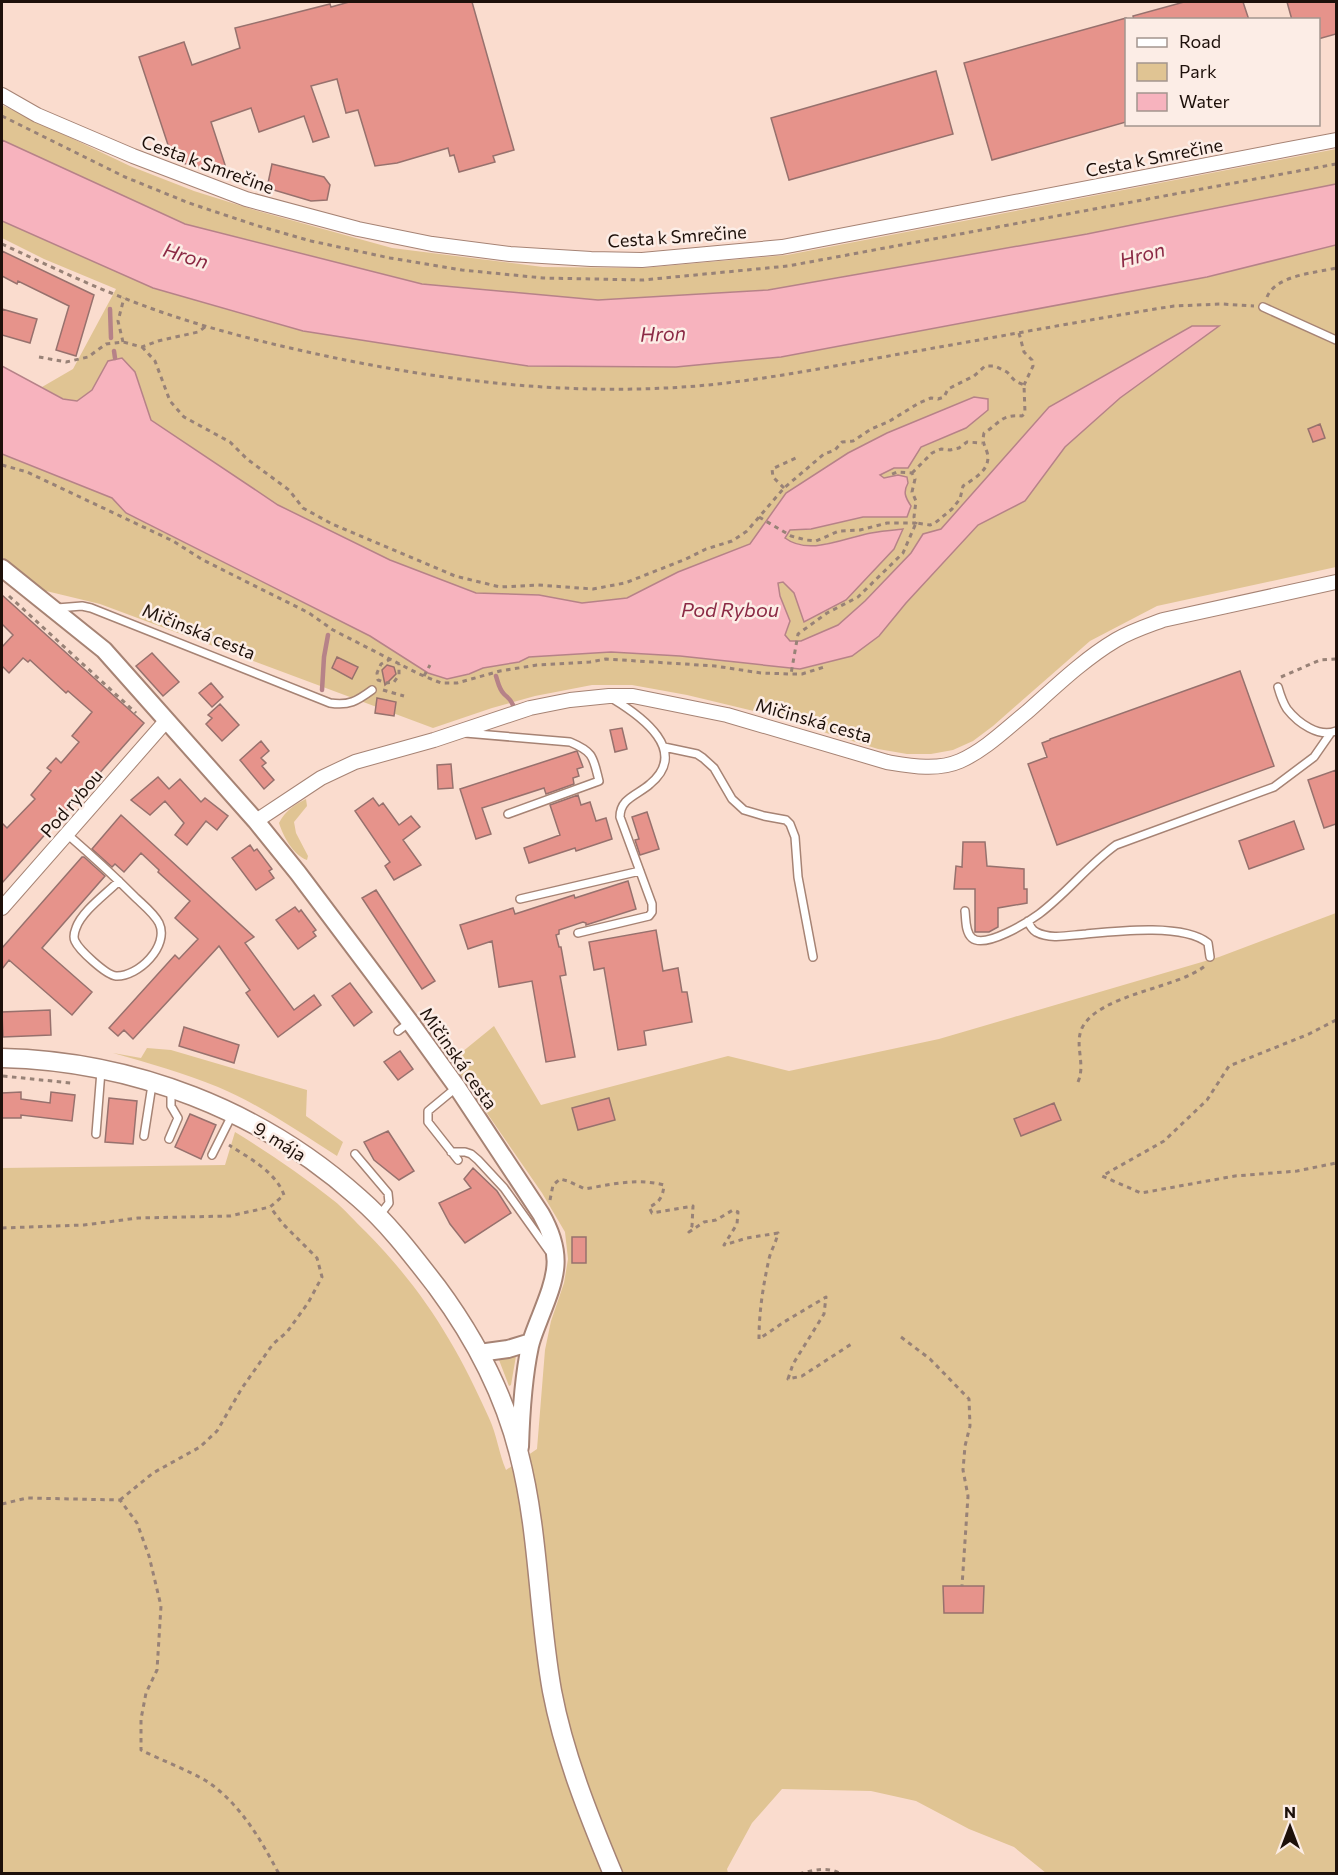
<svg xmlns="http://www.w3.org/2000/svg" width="1338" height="1875" font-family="Commissioner,sans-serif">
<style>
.green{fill:#e0c493}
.water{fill:#f7b3be;stroke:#b68288;stroke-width:1.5}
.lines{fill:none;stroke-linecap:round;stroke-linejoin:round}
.stream{stroke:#b68288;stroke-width:4.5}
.building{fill:#e6938b;stroke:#97716d;stroke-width:1.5}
.service-casing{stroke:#a68374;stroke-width:10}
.minor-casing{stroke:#a68374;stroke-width:16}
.tertiary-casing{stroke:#a68374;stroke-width:20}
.secondary-casing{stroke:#a68374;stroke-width:21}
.path{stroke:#988277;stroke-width:3;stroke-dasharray:4.5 4.5;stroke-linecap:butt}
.service{stroke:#fff;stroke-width:7}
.minor{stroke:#fff;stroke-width:14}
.tertiary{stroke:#fff;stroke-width:16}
.secondary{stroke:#fff;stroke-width:18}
.labels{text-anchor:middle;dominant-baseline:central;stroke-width:5;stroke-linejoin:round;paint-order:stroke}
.street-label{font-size:18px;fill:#1d100a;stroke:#fcede6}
.water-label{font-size:20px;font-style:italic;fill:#8b2a45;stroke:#fcede6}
</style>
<rect width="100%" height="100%" fill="#fadcce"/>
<!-- green -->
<path class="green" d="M2,105L130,166L194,191L258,211L392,248L543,267L643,268L787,255L1336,149V184L1087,234L768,290L598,300L422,284L185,224L2,140Z
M2,220L303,331L528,366L676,367L781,357L1207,277L1336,245V567L1157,606L1090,641L993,726L973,741L953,750L931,754H907L878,749L762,713L687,695L632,685H592L535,696L492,708L433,728L100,604L42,590L2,557V454L112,498L126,513L370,636L428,673L446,679L469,674L483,668L519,662L529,657L611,652L680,656H852L879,636L906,603L978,525L1025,501L1065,447L1120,398L941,529L923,534L911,553L865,601L838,625L801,641L790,642L785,635L790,621L780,596L778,583L783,581L794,593L804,621L903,529C892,530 881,531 870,533C843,538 809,555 784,538L790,530L811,529L863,517H907L911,506C904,497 903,486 898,475L884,478L879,475L894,468H908L921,447L966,428L887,433L848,453L786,493L750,544L678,572L627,598L582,603L539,595L476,593L390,560L278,505L151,420L135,372L108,361L92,390L77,401L63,399L42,387L73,369L116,289L44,259L2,238Z
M306,799L307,806L294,822L296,833L308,856L307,860C293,855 283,836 279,823C285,811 294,805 306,799Z
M1336,913V1873H1046L1014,1847L969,1829L916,1801L871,1791L782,1789L752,1823L727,1869L728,1873H2V1168L225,1165L235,1132C269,1153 302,1175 333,1200C345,1209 355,1222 366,1232C423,1290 456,1344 489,1418C497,1435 499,1454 506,1470L537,1449L545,1350L551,1321L564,1283L568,1259L565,1232L542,1193L451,1061L494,1026L541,1105L728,1056L789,1071L939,1039L1219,957Z
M147,1048L171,1050L307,1090L306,1116L343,1142L337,1156C299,1132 259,1104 218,1087C184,1073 148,1063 113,1053L141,1058Z
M516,1356L511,1385L509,1386L499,1360Z"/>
<!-- water -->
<path class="water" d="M2,140L185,224L422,284L598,300L768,290L1087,234L1336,184V245L1207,277L781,357L676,367L528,366L303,331L153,288L2,221Z
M1192,326H1219L1120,398L1065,447L1025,501L978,525L906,603L879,636L852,656L800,669L680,656L611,652L529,657L519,662L483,668L469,674L447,679L428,673L370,636L126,513L112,498L2,454V366L63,399L77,401L92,390L108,361L122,358L135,372L151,420L278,505L390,560L476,593L539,595L582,603L627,598L678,572L750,544L786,493L848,453L887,433L974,397L988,399V410L966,428L921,447L908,468H894L880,475L884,478L898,475L907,477L908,483C903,492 905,497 911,506L907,517H863L811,529L790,530L785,538C809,556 844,538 871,533C881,531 893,530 903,529L894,549L846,600L804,622L794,593L783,582L778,583L780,596L790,621L785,635L790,641H801L838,625L865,601L911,553L923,534L941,529L1049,407Z"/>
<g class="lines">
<!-- stream -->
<path class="stream" d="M110,309L111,338
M114,351L115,358
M496,676C498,682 499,689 504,694C508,698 510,698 513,705
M322,690L324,657L328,635"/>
</g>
<!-- building -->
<path class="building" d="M349,2H472L514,150L493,156L495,162L459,172L454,155L450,156L448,148L397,163L375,166L358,110L346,113L337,79L311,86L329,137L313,142L304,116L259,132L251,108L211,122L229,177L173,160L139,57L184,42L192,65L240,48L235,28L330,4L331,7Z
M1184,2H1243L1249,20H1134L1133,16Z
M1287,2H1336V34L1318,39V20H1292Z
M1126,18V122L992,160L964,63Z
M936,71L953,134L789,180L771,118Z
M272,164L324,177L330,185L327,200L311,201L267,188Z
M2,251L94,295L76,356L56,350L69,306L18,281L17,284L2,276Z
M2,309L37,319L30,343L2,335Z
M1320,424L1325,438L1313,442L1308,429Z
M2,595L144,723L2,883V823L7,828L35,799L31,795L51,771L47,768L56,758L61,763L79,742L72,736L92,712L68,691L66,693L30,660L28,662L23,658L9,673L2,666V647L13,635L2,624Z
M152,653L179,682L163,696L136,666Z
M337,657L358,667L352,679L332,668Z
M387,665L394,667L396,674L385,685L382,670Z
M1240,671L1274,766L1057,845L1028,764L1047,757L1042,743L1050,740V739Z
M211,683L223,697L212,707L199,693Z
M377,698L396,702L394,716L375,713Z
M220,704L239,725L222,741L206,724L212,718L208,715Z
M622,728L627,749L615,752L610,730Z
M261,741L269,751L261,758L266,763L262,766L274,780L264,789L240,760Z
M577,751L583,767L577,769L579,776L573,778L574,784L546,794L544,788L482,808L491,834L476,839L460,789Z
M451,764L453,788L438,789L437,765Z
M1336,770V824L1324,828L1308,780Z
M158,777L169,789L180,779L201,802L205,798L228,816L217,830L206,821L187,845L175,835L184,823L165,801L150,815L131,800Z
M578,795L581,805L590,802L596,821L606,818L612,839L576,851L575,848L529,863L524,848L560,835L550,805Z
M373,798L379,806L383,803L399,825L411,816L420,827L403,840L421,865L394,880L385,866L390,862L355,811Z
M647,812L659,849L640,855L635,840L639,839L632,817Z
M121,815L254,937L245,943L294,1010L314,995L321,1005L278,1037L246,993L250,990L219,946L133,1039L124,1030L118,1036L109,1028L175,955L179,959L198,939L175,918L190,901L158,872L159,870L141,853L124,872L115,864L112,867L92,849Z
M1294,821L1304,849L1249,869L1239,841Z
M963,842H985L987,866L1024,869V889H1027V903L998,908V927L989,932H975V889H954L956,866L962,867Z
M250,845L254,851L257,849L272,869L269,871L274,878L256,890L232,858Z
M82,857H84L105,876L42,948L92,992L72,1015L9,960L2,969V948Z
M628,881L636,909L586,925V923L583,922L559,930V934L556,935L559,947H561L566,975L560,976L575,1057L546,1062L532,981L499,987L492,941L468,949L460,925L513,908L515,914L574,895L575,898Z
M376,890L435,981L422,989L362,898Z
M295,907L299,912L301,910L316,930L313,932L316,936L298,949L276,920Z
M656,930L663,971L678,968L682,992H687L692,1022L644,1031L646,1045L618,1050L604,968L594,970L589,942Z
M350,983L372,1012L354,1026L332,996Z
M50,1010L51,1035L3,1037L2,1012Z
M184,1027L239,1045L234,1063L179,1046Z
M400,1051L413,1069L398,1080L384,1062Z
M21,1092V1099L50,1103L51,1092L75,1095L72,1121L21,1115V1118H2V1093Z
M109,1098L137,1101L133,1144L105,1142Z
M609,1098L615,1120L578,1130L572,1108Z
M1054,1103L1061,1120L1021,1136L1014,1119Z
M190,1114L216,1125L201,1159L175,1147Z
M388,1131L414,1171L399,1180L374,1160L364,1142Z
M473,1168L497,1191L511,1213L465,1243L450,1224L439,1203L471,1188L464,1179Z
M572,1237H586V1263H572Z
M943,1586H984L983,1613H944Z"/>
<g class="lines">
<!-- service casing -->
<g class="service-casing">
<path id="service" d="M1263,307L1336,340
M57,608L82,606L91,608L330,703C349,706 357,701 372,690
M1278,687C1280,694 1283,703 1287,709C1298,723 1319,738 1336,731
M465,733L570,742C594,752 593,757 599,781L508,814
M664,747L697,754L703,758L714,768L732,799L744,810L764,816L786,820L790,824L795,837L798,877L813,957
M67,834C90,854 113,875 134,896C142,904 154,913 159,923C170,946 138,977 116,976C106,975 79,950 75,941C73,937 74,933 76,928C82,911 106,894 119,881
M520,899L640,871
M965,911C966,919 965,932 972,938C985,949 1028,922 1039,914C1067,893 1088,865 1116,845L1274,787L1314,757L1330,734
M1028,921C1030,926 1032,930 1036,932C1051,940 1070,935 1086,934C1116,931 1184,923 1208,943L1210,957
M578,933L649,916L652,912V904L620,817C620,798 638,795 650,784C690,751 641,716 613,699
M398,1031L410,1022
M457,1087L428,1111V1122L458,1160
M96,1134L101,1071
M144,1136L152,1085
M169,1139L178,1118L171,1106V1091
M451,1152H465L471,1154L478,1160L504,1188L549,1251
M355,1154L388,1193L389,1203L379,1216
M212,1155L232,1115"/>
</g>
<!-- minor casing -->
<g class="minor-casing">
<path id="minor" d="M2,95L37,115L133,156L246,199L358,229L432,244L510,254L591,259L642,260L782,247L1336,140
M256,821L321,778L355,762L434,740L530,708L570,700L609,696H633L727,715L887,762C911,766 937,771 960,761C985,750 1006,729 1027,712C1055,687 1084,659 1116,640C1131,631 1147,626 1163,620L1336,582
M2,908L166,721"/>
</g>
<!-- tertiary casing -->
<g class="tertiary-casing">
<path id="tertiary" d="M2,568L104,650L256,821L298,873L410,1022L457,1087L541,1214C565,1256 556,1277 539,1320C536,1328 532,1337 530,1346C523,1379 521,1413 520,1447
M479,1353L508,1349L531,1342"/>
</g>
<!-- secondary casing -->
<g class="secondary-casing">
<path id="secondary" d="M2,1058C133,1061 261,1110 359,1198C389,1224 413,1256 437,1287C474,1337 504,1394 519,1454C539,1531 538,1613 552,1691C564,1754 588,1814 613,1874"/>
</g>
<!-- path -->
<path class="path" d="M2,116L125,177L189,203L255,225L311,241L390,258L462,270L543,278L643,280L788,266L1336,164
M2,244C45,264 89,285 134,302C196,326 261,342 326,356C448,382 573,396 697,386C764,380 829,367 894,355C987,339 1080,321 1174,306L1222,304L1254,306
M1267,297C1276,275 1315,273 1336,268
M1019,333L1024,352L1032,360L1033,366L1024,385
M123,342L118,321L124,298
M142,347L155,361L170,401L184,417L230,442L247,459L289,490L303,508L332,524L455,576L500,587L538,585L593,589L625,583L686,559L706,549L732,541L747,531L784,488L824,454L835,450L842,442L853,441L871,429L888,422L919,403L931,398L938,399L944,397L948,389L974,376L985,366H995L1007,372L1015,381L1024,385L1025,413L1022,416C1001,414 1000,423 984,433C982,442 984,444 987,452C992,469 975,478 963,486L960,499L952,509L935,523L930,525L916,523L903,553L858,597L827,613L798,634L791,674
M39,357L66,362L88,357L106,344L123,342L142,347L158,341L198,332L205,327
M2,465L27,472L173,541L203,560L309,613L333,630L419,674L441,683H457L500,671L537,665L590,662L606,659L715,666L761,673L791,674H802L824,667
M912,473L932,453L941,449L950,450L959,448L967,442L982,443
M784,488L773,477L772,469L798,457
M759,517L791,536L806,540L816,541L839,531L860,530L887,523H916L914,517L916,501L912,492L915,479L912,473L897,472L890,475
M9,596L136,713
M391,659L381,664L377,673L378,680L386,683L394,682L399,675V664
M424,676L430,665
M1281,677L1320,660L1336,659
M383,690L404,696
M1336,1020L1309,1034L1229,1066L1207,1100L1164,1141L1102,1176L1141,1193L1235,1176L1297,1171L1336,1163
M3,1076L71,1083
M1078,1082C1086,1064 1074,1045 1082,1028C1099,994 1176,989 1205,966
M550,1200L553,1185L560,1179L568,1181L585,1189C612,1184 637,1178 664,1185C663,1197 659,1203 649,1207L652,1213L693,1206L692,1226L689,1232L704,1222L716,1220L733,1210L738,1212L737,1224L724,1245L747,1238L778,1233C776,1243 771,1250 769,1259C763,1286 759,1312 759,1339L784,1322L826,1297L824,1314L793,1364L788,1379L802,1376L853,1343
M2,1228L84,1225L138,1218L230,1216L270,1207L284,1195C276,1172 249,1158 229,1145
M901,1337L930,1359L969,1399L970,1426L965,1446L963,1470L968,1496L962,1586
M120,1500L153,1473L200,1447L217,1431L242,1388L273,1344L287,1332L308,1303L322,1277L317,1258L283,1224L270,1207
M2,1504L27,1498L120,1500L137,1523L149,1556L161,1606L157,1670L146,1693L141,1719V1750C161,1760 190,1771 208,1782C241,1805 261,1840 279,1874
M799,1874C814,1870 827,1866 841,1874"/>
<!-- service -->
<use href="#service" class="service"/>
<!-- minor -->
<use href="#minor" class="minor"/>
<!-- tertiary -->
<use href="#tertiary" class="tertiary"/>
<!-- secondary -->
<use href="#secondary" class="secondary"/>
</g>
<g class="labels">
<!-- street labels -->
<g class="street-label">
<text transform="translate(1154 157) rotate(-11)">Cesta k Smrečine</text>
<text transform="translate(208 164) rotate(20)">Cesta k Smrečine</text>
<text transform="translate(677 236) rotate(-4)">Cesta k Smrečine</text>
<text transform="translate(199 631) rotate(22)">Mičinská cesta</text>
<text transform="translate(814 720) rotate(16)">Mičinská cesta</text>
<text transform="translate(71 803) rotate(-49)">Pod rybou</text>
<text transform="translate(459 1058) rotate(55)">Mičinská cesta</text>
<text transform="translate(280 1141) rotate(32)">9. mája</text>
</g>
<!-- water labels -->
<g class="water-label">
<text transform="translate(1142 254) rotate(-15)">Hron</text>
<text transform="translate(186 255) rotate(17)">Hron</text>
<text transform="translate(663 333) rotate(-2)">Hron</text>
<text x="730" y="609">Pod Rybou</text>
</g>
</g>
<!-- border -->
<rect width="1338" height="1875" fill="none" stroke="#1d100a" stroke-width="6"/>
<!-- legend -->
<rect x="1125" y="18" width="195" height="108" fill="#fcede6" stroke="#a3958e" stroke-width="1.5"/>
<rect x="1137" y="38" width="30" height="9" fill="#ffffff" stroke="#a3958e" stroke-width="1.5"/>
<text x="1179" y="48" font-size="18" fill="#1d100a">Road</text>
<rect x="1137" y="63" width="30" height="18" fill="#e0c493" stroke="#a3958e" stroke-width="1.5"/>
<text x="1179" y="78" font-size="18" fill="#1d100a">Park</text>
<rect x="1137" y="93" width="30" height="18" fill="#f7b3be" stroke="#a3958e" stroke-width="1.5"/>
<text x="1179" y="108" font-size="18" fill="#1d100a">Water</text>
<!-- north arrow -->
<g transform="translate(1290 1827)" stroke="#fcede6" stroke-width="4.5" paint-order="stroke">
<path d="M0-4.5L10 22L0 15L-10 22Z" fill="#1d100a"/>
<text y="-9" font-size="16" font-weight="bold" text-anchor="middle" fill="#1d100a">N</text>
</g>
</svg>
